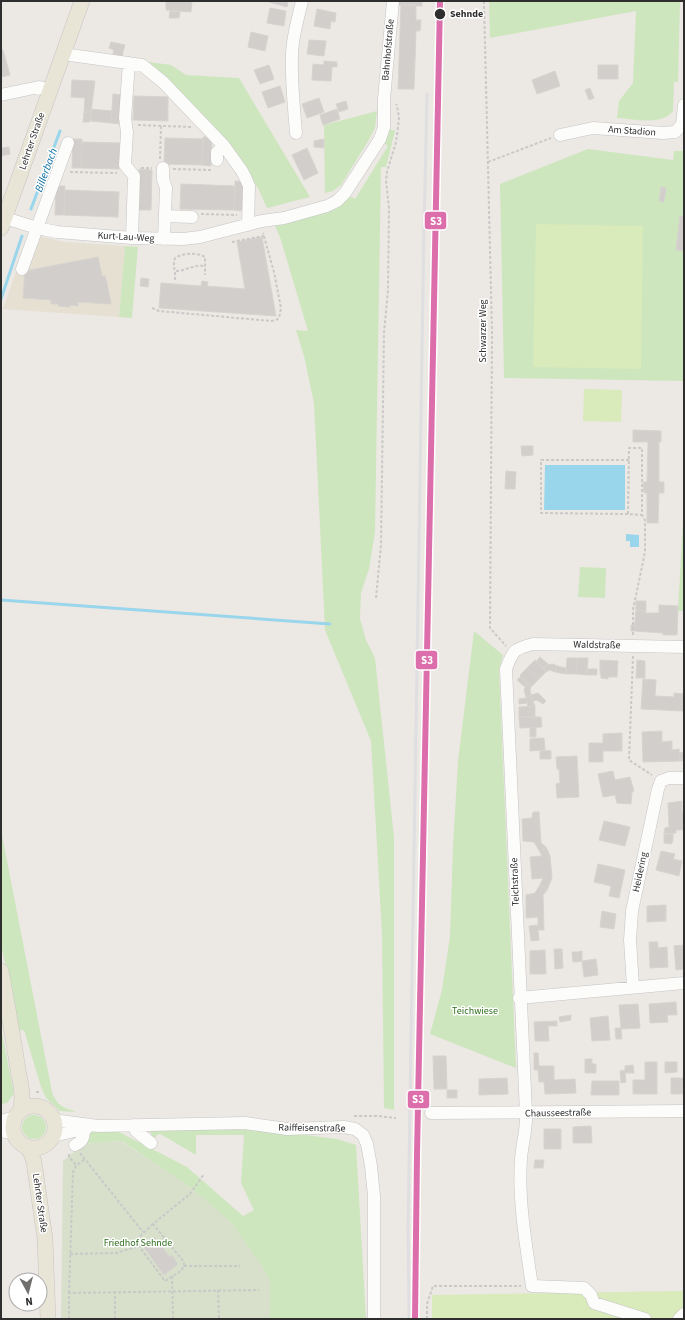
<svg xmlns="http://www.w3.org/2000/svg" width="685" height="1320" font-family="'Source Sans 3',sans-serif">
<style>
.education{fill:#e6e0d3}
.green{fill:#cee6be}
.cemetery{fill:#d8e0cc}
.pitch{fill:#d9eabb}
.water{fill:#99d6ec}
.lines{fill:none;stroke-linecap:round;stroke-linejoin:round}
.stream{stroke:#99d6ec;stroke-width:3}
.building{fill:#d1cecb;stroke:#d7d4d0}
.minor-casing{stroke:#c5c4c5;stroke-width:13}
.major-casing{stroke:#c6c5c4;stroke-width:16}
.path{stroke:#c9c9c8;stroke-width:2;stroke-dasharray:3 2;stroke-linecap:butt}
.minor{stroke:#fcfcfb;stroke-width:12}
.major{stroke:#e8e4d6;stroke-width:15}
.rail{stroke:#dfdfe1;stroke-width:3}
.rail-1-casing{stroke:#fff;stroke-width:9}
.rail-1{stroke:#db6eab;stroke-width:6}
.stop-dot{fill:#2e2e2e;stroke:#fff;stroke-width:1.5}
.labels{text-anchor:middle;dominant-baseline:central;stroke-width:3;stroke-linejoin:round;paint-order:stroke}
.stop-label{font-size:10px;font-weight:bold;fill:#2e2e2e;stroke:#fff;text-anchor:start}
.street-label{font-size:10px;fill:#2e2e2e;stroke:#fff}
.park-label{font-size:10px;fill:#2c6e1b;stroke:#fff}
.water-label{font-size:11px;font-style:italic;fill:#0d6fa3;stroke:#fff}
.line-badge{stroke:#fff;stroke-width:1.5}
.badge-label{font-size:11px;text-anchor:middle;font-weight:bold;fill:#fff}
</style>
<rect width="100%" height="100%" fill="#ece8e4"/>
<!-- education -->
<path class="education" d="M29,234L65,242L125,246L119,317L3,309Z"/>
<!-- green -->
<path class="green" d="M489,1H680L678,82H674L673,111C662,126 634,119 617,118L619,101L633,83L636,11L490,38Z
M142,61L171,65L186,75L239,78L310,197L267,208L258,188L246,169Z
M377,111L375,128L367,143L341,185L333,191L325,193L324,125Z
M387,128L395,131L386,167H381L375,532L369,569L361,593L360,619L366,640L375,658L394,837V1110L384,1108L382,934L371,741L325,630L314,403L304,356L296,330L308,331L280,237L275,226L334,210L340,206L350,196L355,199L388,146L382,141Z
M588,149L673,160L674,151H684V381L504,378L500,184Z
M125,246L138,247L132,318L119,317Z
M684,502V611H678Z
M580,567L606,568L605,598L578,597Z
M474,631L503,655L499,670L516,1068L430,1034L442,990L450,936L453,845L458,761Z
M1,830L52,1092C57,1106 63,1107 76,1112L60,1111L46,1098L41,1087L24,1030L19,1031L1,944Z
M1,1028L14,1094L7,1103L1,1104Z
M22 1127a12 12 0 1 1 24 0a12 12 0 1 1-24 0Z
M242,1127L337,1139L356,1145L366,1319H270V1280L195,1191L122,1141L83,1144C85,1141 87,1136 90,1133C97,1128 113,1130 121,1133L187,1167L243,1216L254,1210L241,1183L244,1135H196V1155L162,1135L158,1134L154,1139L149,1130Z"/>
<!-- cemetery -->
<path class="cemetery" d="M121,1141L192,1188L231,1222L262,1266L270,1280V1319H61L63,1161L83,1144Z"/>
<!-- pitch -->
<path class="pitch" d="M536,224L643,226L641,369L533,367Z
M584,389L622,390L621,422L583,421Z
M684,1291V1319H432V1295Z"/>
<!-- water -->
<path class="water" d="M545,465H625V510H544Z
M626,534L639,535V547H630V541H626Z"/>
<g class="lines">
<!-- stream -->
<path class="stream" d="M31,209L60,131
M1,299L22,236
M1,600L330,624"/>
</g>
<!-- building -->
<path class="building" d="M166,1H192L191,12L166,10Z
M269,1H288L287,7L269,2Z
M399,1H422V6L398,5Z
M401,5H416V20H421L420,31H416L414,89H398Z
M270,8L286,11L284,26L267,23Z
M317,9L336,13L335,22L331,21L330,29L314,26Z
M170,11L180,12L179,18H169Z
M251,32L268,36L265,51L248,47Z
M309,40L326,41L324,56L307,54Z
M111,42L125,45L122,56L113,54L114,50L109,48Z
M1,50H3L10,75L1,77Z
M324,61L337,62V67H332L331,81L312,80L313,64L324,65Z
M269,65L274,79L260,84L254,70Z
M598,65H618V79H598Z
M555,71L560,86L537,94L532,80Z
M72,80L95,81L91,112H84L85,98L71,97Z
M280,86L285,102L268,108L262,92Z
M590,88L594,98L589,100L585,90Z
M113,94L122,95L120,124L111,123Z
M134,96L168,97V121L133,120Z
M319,98L324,112L307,118L302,104Z
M346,101L348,109L339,112L336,104Z
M91,109L112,111L111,123L91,121Z
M337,109L340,119L323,125L320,115Z
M84,112H91L90,122H83Z
M203,137H212L211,166L202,165Z
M165,138L203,139L202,165L164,164Z
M73,139H82L81,168H72Z
M324,139V148L314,147V141Z
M82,142L120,143L119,169L81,168Z
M9,147L10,154L1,156V148Z
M307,148L318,173L304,180L292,155Z
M139,169L152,170L151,210H138Z
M235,181L244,182L243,211L234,210Z
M181,184L235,186L234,210L180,209Z
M56,186H65L64,215H55Z
M661,187L666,188L664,202L659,201Z
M65,190L119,192L118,217L64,215Z
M680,216H684V251L676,250Z
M262,237L276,316L159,308L161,283L201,286L202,281L208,282L207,286L245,289L237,242Z
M98,257L102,276H105L107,283L111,304L78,302V306L70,305V307L58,306V304H51V300L23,298L25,271Z
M141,278L149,279L148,287L140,286Z
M633,430L661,431V442H659V482H664V493H659L658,523H647V493H644L643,482H647L648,442H633Z
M521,446H533V455L522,456Z
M506,471L516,472L515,489H505Z
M636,601H646V611L636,610Z
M659,605L678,606L677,635H663V633L634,631L636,610L646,611L645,613H659Z
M631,625H635L634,631H631Z
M540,657L548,664L543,668L536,662Z
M567,658H577L576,674H566Z
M577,658H588L587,675L576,674Z
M535,660L546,672L539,679L527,668Z
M600,660L618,661L617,677H608V679L601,678V674H600Z
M637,660L645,661V678H636Z
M553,664L557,666L555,672L550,670L546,672L543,668L547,665Z
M557,666L566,668V674L555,672Z
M527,668L539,679L531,687L520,675Z
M587,669H597V675H587Z
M521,676L527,683L525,687L517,680Z
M643,679L656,680L655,696L674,697V693L684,694V711L641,709Z
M527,683L531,687L530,690L531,695L526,697L524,690Z
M538,693L546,701L543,704L537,700L533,701L531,695Z
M531,695L533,701L535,706L528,707L526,697Z
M526,698L527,703L519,704V699Z
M535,706V717H519V707Z
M519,717H541L542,727L520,728Z
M536,727V737H530V728Z
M662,731V742L672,741V750L679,749L680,761L643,762L642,732Z
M622,733V751H603V762H589V743H603V734Z
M544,738L545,750L530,751V739Z
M540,750L551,751V759H540Z
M679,752L684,753V761H680Z
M577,756L579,797L557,798L556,784L560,783L559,769H557L556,757Z
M613,771L615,780L630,777L634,791L632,792L631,804L617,803L615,795L603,797L598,774Z
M682,801V812H684V830H676V833L664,834L665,828L669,827L668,803Z
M533,812H539L541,843L546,847L540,852L534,842L523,841L522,819L532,818Z
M604,821L630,827L625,846L599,840Z
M664,834H673V841L671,844L664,843Z
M546,847L550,856L552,878L547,890L540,885L543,878L532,879L530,857L542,856L540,852Z
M661,851L675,854L673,859L682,861L679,876L656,870Z
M598,864L625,870L619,898L609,896L611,886L594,882Z
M540,885L547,890L543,895L544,930H538L539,940L531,941L529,926L538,925V917L526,918V895L535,893Z
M666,905V921L647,922V906Z
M602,911L616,914L614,929L600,927Z
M649,942H658V948L667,947L668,967L650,968Z
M684,945V969L676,970L674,946Z
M554,949H562L563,968L555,969Z
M545,950L546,974H530V951Z
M582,951V961L578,962L577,952Z
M572,952H577L578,962H573Z
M596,959L598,975L584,977L582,961Z
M676,1002L677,1015H667L668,1022L650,1023L649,1004Z
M638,1004L640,1028L621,1029L622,1039H616L615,1028H621L619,1005Z
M571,1015V1020L560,1022L559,1017Z
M608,1016L610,1040L592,1041L590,1018Z
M557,1021V1026H548L549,1041H535L534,1022Z
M534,1053H538L539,1066H554V1080L575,1079L576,1093L545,1094L544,1082H539L538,1070H534Z
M433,1056H446L447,1089H434Z
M585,1059H592V1064H596V1073H585Z
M645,1062H657V1094H633V1080H645Z
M665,1062H677V1072L665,1073Z
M633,1065L634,1073H625L626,1082L621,1083L620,1071L625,1070V1066Z
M507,1078L508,1094L479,1095V1079Z
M671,1078H684V1094H671Z
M592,1081H619V1095H591Z
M447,1090H457V1098H447Z
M591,1126L592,1143H573V1127Z
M544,1129H561V1149H544Z
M535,1160H544L543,1168H534Z
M154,1237L170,1257L172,1255L178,1264L164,1275L143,1246Z"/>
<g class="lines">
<!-- minor casing -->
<g class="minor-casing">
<path id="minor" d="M63,54L142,65L163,82L224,146L242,171L246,179L249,186L248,225
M129,63L125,118L127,132L125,165L134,176L132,238
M1,95L39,87L50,90
M296,133C294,107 291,81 292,56C292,37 298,19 302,1
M560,135L593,128L663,133L675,132L682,125L684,105
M217,160V152L224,146
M163,168V179L166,188L164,239
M165,216L192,217
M5,218L37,228L57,232L132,238L183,239L200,237L262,221L284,218L327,206L337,201L345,193L380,139L384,127V99L393,1
M22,269L68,143
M633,987L630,940L632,911L658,789L661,781L669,778H684
M519,998L684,983
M431,1113L684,1111
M53,1118L60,1121L98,1126L245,1123L287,1129L344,1127L355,1129L363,1135L367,1144L371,1166L374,1196V1319
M1,1121L16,1117
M134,1125L136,1131L151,1143
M1,1131L10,1133L16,1137
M53,1136L87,1128
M75,1145C83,1141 84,1137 84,1129
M645,1319L594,1303L591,1295L584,1288L532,1286C526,1245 518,1200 521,1159C522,1144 527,1129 526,1113C518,965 512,817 506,669C513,651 513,649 533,644L684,647
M679,1319L684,1314"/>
</g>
<!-- major casing -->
<g class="major-casing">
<path id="major" d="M1,228L82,1
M1,971C7,1002 12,1032 17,1063C19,1080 25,1094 20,1111
M13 1127a21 21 0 1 1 42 0a21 21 0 1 1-42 0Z
M26,1146L31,1153L34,1162L45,1239L48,1319"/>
</g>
<!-- path -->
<path class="path" d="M484,1L492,332L490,628L506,646
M138,125L191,127
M160,159L161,126
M488,162L551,138
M141,168H152
M173,169L212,170
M70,172L117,173
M201,214L237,215
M232,242L264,236
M176,271C186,271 194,264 204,266
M175,280C176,270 172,266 175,258C183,253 197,252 205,257V275
M152,308L159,311L271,321L276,320L279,318L281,308L274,272L263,233
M628,514L541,513V460H629
M376,598L381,545L384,333L388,290L389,208L386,181L387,172L396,142L398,128L399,117L397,106L396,104
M633,635V610L645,552V520L642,515V448H629L628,514L642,515
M633,656L629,760L652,775
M36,1092H39
M354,1116H378L396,1118
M80,1153L143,1232
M69,1154V1157L76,1165
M153,1224L135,1241L165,1281L181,1271L184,1266V1262L153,1224L190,1194L204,1174
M70,1254L116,1253L140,1246
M184,1266H240
M172,1276L173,1319
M218,1290L219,1319
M69,1293L73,1172L76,1166L85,1159
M69,1319V1293L259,1290
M115,1319V1293
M427,1319V1304L433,1286H521"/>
<!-- minor -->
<use href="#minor" class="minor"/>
<!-- major -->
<use href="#major" class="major"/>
<!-- rail -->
<path class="rail" d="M409,1319L408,1228L424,228L427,94"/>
<!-- rail-1 casing -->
<g class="rail-1-casing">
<path id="rail-1" d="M415,1319L417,1155L440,1"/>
</g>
<!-- rail-1 -->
<use href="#rail-1" class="rail-1"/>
</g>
<!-- markers -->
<circle class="stop-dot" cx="440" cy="14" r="6"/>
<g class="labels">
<!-- stop labels -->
<g class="stop-label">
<text x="450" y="14">Sehnde</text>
</g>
<!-- street labels -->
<g class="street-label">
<text transform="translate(388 50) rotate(-85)">Bahnhofstraße</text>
<text transform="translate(632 131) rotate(4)">Am Stadion</text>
<text transform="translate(32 141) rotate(-71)">Lehrter Straße</text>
<text transform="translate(126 237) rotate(3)">Kurt-Lau-Weg</text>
<text transform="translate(483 331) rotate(-90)">Schwarzer Weg</text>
<text transform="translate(597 645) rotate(1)">Waldstraße</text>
<text transform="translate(640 872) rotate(-78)">Heidering</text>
<text transform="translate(515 882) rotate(-92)">Teichstraße</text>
<text transform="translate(558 1113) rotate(-1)">Chausseestraße</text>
<text transform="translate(312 1128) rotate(1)">Raiffeisenstraße</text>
<text transform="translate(40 1203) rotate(82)">Lehrter Straße</text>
</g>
<!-- park labels -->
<g class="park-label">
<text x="475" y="1011">Teichwiese</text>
<text x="138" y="1243">Friedhof Sehnde</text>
</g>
<!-- water labels -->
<g class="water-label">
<text transform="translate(46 170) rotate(-70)">Billerbach</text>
</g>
</g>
<g class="line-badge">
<rect x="424" y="211" width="23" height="19" rx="4" fill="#db6eab"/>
<rect x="415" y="650" width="23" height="20" rx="4" fill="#db6eab"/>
<rect x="407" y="1090" width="23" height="19" rx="4" fill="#db6eab"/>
</g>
<g class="badge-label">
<text x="436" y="225">S3</text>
<text x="427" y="664">S3</text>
<text x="418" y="1103">S3</text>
</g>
<!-- border -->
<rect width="685" height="1320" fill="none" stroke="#2e2e2e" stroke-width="4"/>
<!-- north arrow -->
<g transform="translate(28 1292) rotate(173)"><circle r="19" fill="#ffffff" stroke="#ababab"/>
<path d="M0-3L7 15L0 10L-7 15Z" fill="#706f6e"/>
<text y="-6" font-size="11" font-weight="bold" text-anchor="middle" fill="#2e2e2e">N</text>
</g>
</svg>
